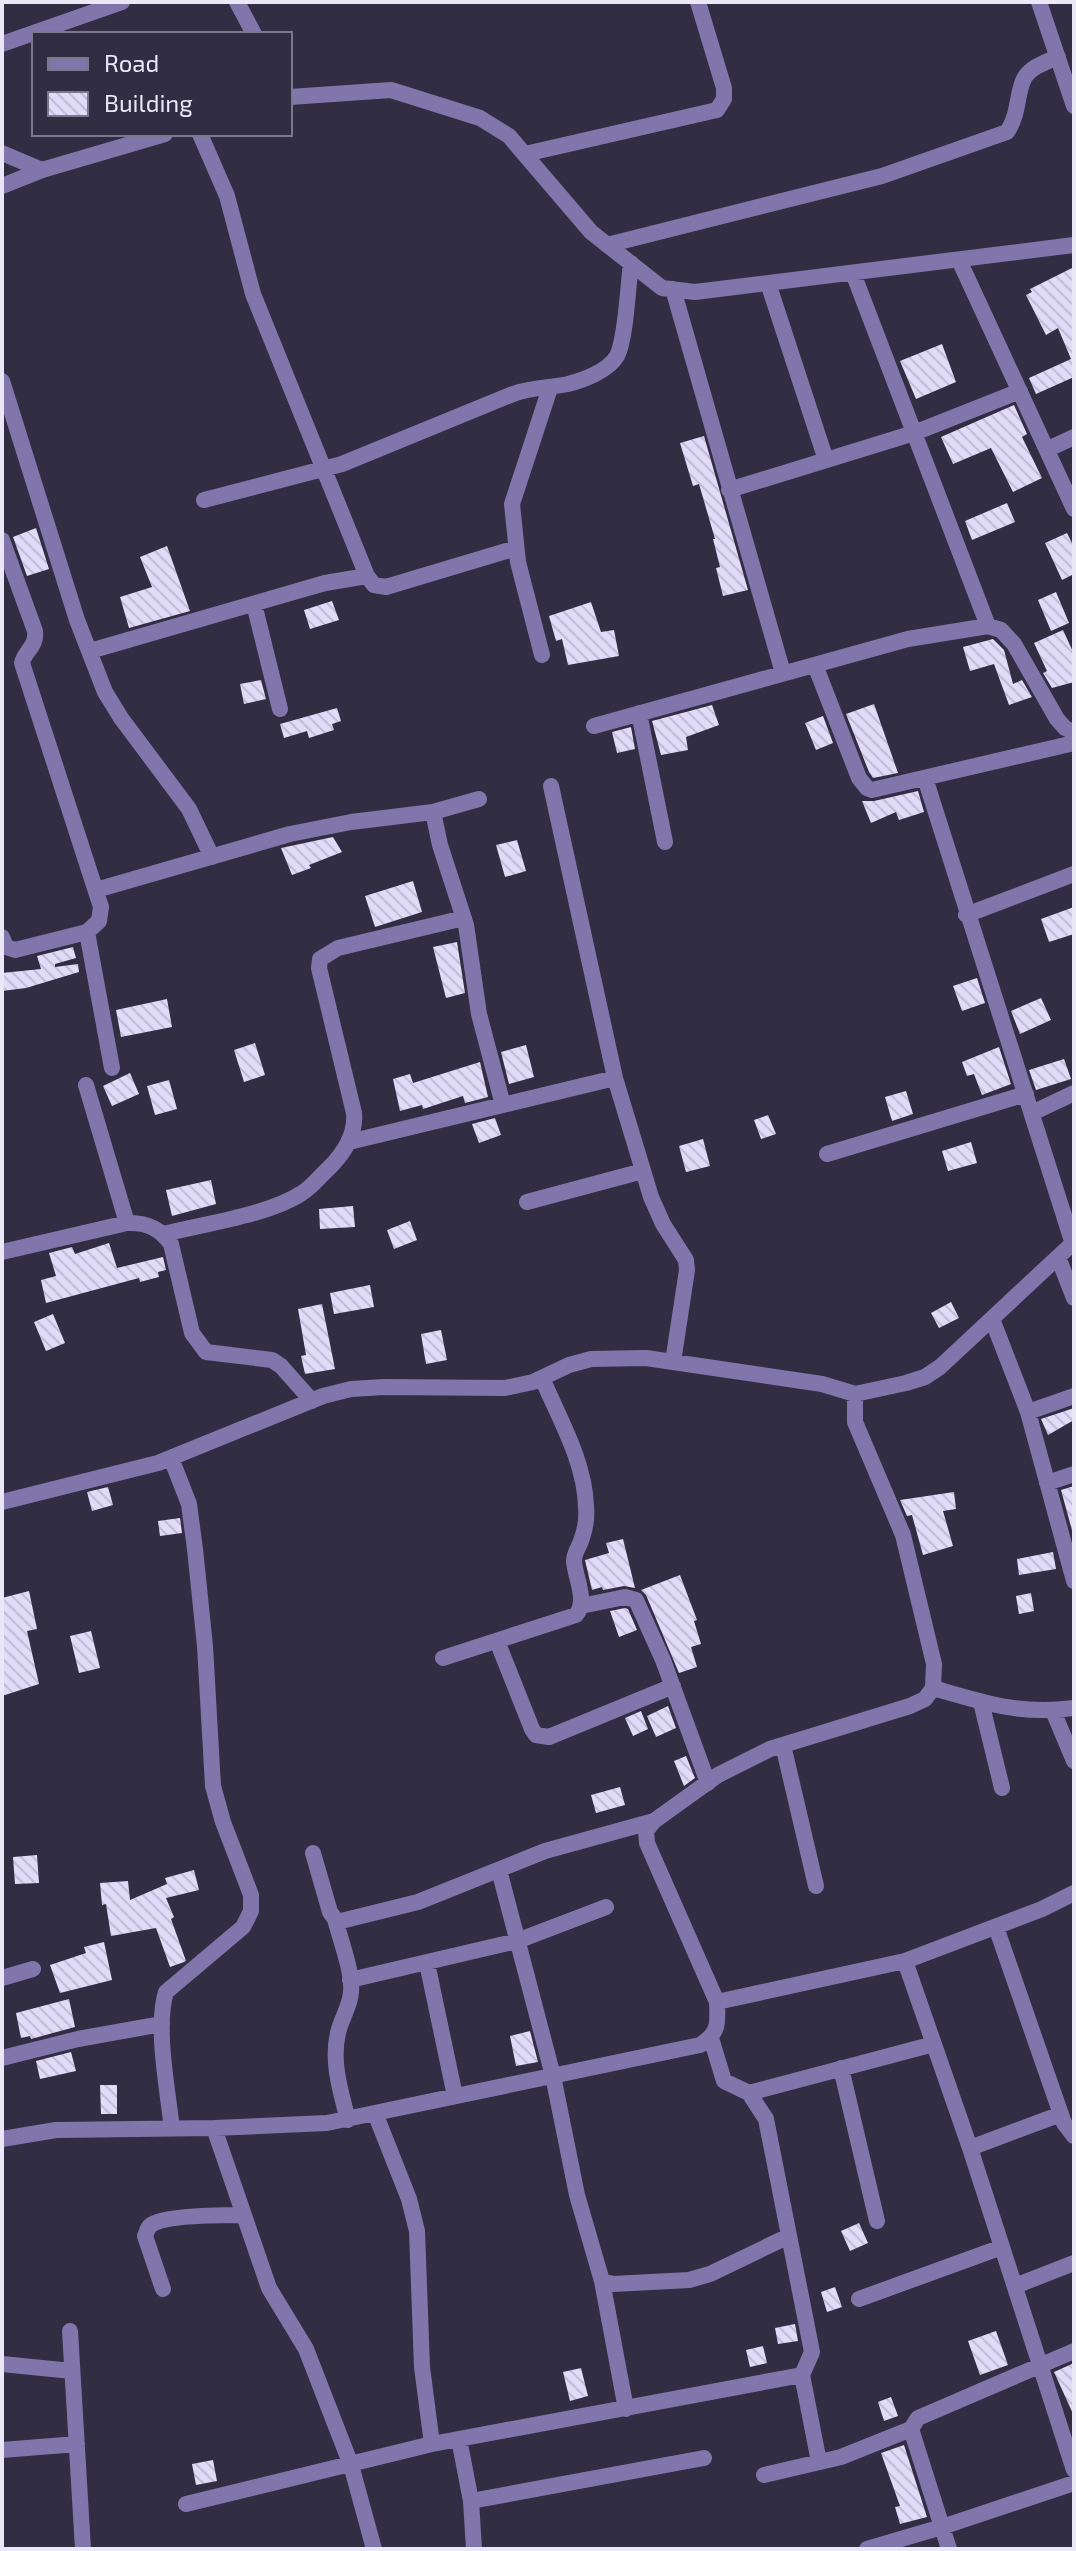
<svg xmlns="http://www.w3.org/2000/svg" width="1076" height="2551" font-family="'Exo 2',sans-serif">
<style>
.building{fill:url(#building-back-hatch)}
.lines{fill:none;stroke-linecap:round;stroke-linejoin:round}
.minor{stroke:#8176ab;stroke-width:16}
</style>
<defs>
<pattern id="building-back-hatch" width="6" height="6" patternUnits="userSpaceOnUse" patternTransform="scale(2)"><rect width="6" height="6" fill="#e0dbf8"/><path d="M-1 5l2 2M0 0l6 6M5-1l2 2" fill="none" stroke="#c1bdd5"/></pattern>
</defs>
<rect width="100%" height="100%" fill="#312d43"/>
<!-- building -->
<path class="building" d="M1074,267V377L1036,394L1029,378L1071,359L1058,328L1046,335L1026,295L1032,292L1030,289Z
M942,344L956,382L916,399L900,361Z
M1014,405L1027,434L1022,437L1042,478L1013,492L991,448L953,464L941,437Z
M704,436L748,590L723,596L716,568L720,567L713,539H715L699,484L693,486L680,443Z
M1007,503L1015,522L972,540L965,521Z
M36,528L49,569L27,576L13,537Z
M1067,533L1074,547V574L1062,580L1045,543Z
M167,546L190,611L129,628L120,597L152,587L140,557Z
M1056,592L1069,623L1051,631L1038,600Z
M332,601L339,620L310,629L304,610Z
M591,602L601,632L614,630L619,656L568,665L562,639L556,641L549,616Z
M1063,630L1074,654V682L1052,688L1043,673L1047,671L1034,643Z
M993,639L1004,650L1013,684L1022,680L1032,697L1009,705L994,664L970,671L963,647Z
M261,680L266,699L244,704L240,684Z
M874,704L898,773L873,778L869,772L846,714Z
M712,705L719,725L686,737L688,750L661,755L652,721Z
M337,708L341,721L332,724L334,730L309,738L307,731L284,738L280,724Z
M823,716L833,743L816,750L805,723Z
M631,727L635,749L617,753L612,732Z
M918,791L924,812L899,820L896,812L871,823L862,801H874Z
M333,837L342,852L309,865L311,868L292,875L281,848Z
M517,840L526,871L505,877L496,845Z
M413,881L422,912L375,927L365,896Z
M1074,907V934L1049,942L1041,919Z
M457,942L465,993L446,998L433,947Z
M73,947L76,958L55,964V967L78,964L79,972L26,988L2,991V973L41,969L37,956Z
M977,978L985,1003L962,1011L953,986Z
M1041,998L1051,1020L1020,1034L1011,1011Z
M167,999L172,1027L121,1037L116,1010Z
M255,1043L265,1075L244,1082L234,1050Z
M526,1045L534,1077L509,1084L501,1052Z
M999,1047L1011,1084L982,1095L974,1074L967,1076L962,1062Z
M1064,1059L1071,1079L1036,1090L1029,1070Z
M480,1062L488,1097L465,1103L463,1096L423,1109L422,1105L400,1111L393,1079L410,1074L413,1083Z
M130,1073L139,1094L112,1106L103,1086Z
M169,1080L177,1109L155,1115L147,1086Z
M906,1091L913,1114L892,1121L885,1097Z
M768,1115L776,1134L761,1139L754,1120Z
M495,1118L501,1135L479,1143L472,1124Z
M703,1139L710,1166L686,1172L679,1146Z
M971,1142L977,1163L948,1171L942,1151Z
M211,1180L216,1204L172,1216L166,1190Z
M353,1206L355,1227L320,1229L319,1209Z
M410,1221L417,1240L394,1249L387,1230Z
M109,1243L117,1268L163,1257L166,1270L158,1272L159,1277L140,1282L139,1278L46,1303L41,1280L56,1276L49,1253L72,1247L75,1254Z
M370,1285L374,1307L334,1314L330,1293Z
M951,1302L959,1318L939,1328L931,1313Z
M322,1304L335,1369L305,1374L301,1356L306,1355L298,1309Z
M53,1314L65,1343L46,1351L34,1322Z
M441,1330L447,1360L426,1364L421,1334Z
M1074,1408V1420L1048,1435L1041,1419Z
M1074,1486V1534H1073L1061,1490Z
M108,1487L113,1505L92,1511L87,1492Z
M954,1492L956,1509L943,1511L953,1546L923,1555L912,1515L907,1516L900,1500Z
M180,1518L182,1533L160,1536L158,1521Z
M623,1539L635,1588L624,1586L603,1590L602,1587L592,1590L585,1560L609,1553L606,1543Z
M1053,1552L1056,1569L1019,1575L1017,1559Z
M680,1575L697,1620L694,1621L701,1644L691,1647L697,1667L679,1673L646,1595L641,1590Z
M29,1591L37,1629L27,1631L39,1684L2,1696V1598Z
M1031,1593L1034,1611L1019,1614L1016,1596Z
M625,1608L628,1609L637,1630L619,1637L610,1611Z
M91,1631L100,1668L79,1673L70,1636Z
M668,1706L676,1728L656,1737L647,1716Z
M641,1711L648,1729L633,1736L625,1718Z
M686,1756L695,1778L684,1786L674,1761Z
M620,1787L625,1805L596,1813L591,1795Z
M37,1855L39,1883L15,1884L13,1857Z
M194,1870L199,1890L166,1898L174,1917L171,1919L186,1961L184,1962L170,1967L156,1928L111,1936L106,1904L102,1905L100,1883L128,1881L130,1900L167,1884L165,1878Z
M104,1942L112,1980L60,1993L50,1965L86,1953L84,1947Z
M69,1999L75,2027L31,2039L30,2036L21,2038L16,2013Z
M530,2031L538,2062L516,2066L510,2036Z
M71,2052L76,2071L40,2079L36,2061Z
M100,2085H117V2114H101Z
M859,2223L868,2243L850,2251L841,2231Z
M835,2287L842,2307L827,2312L821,2292Z
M795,2324L798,2341L778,2344L775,2328Z
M996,2331L1008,2365L980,2375L968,2341Z
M763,2346L767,2363L750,2367L746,2350Z
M1074,2363V2416L1054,2372Z
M581,2368L588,2396L570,2401L563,2372Z
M891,2397L898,2416L884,2421L878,2402Z
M904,2445L927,2517L900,2524L895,2507L900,2506L881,2453Z
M213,2460L217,2481L196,2485L192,2464Z"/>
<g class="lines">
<!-- minor -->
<path class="minor" d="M237,2L254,34
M1039,2L1074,106
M2,44L122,2
M290,97L391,90L480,118L509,136L591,232L662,288L695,292L1074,245
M200,134L227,196L253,294L367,576L374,585L386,587L516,548
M2,153L42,170
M525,154L717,110L724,99V88L698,2
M2,186L42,170L165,134
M607,245L882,176L1007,132C1020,113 1016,92 1025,77C1032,66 1047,62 1058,57
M959,260L1074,509
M853,273L988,626
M768,283L826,460
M673,289L783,673
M2,381L77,620L105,692L121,718L189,809L212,857
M1048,449L1074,437
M729,490L914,433L1020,391
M204,500L342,464L513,394C532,387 549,388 568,384C584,380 608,371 617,356C626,339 628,285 631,263
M2,540L35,631C37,647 25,650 22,663L101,907L99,921L87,932L15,950L6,947L2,937
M254,604L280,709
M90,651L325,583L367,576
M542,655L518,562L512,504L550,388
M815,665L859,778L867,788L872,790L1070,744
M639,713L665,842
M594,726L908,639L988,626L1001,630L1014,644L1057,719L1065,728L1074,732
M925,778L1073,1244
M551,786L615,1078L651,1197L663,1224L686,1260L687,1270L673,1362
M433,812L440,845L466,925L479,1014L503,1105
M96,890L290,834L351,822L433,812L479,799
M966,915L1074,874
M87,932L112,1068
M86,1085L127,1223
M1032,1113L1074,1093
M349,1142L615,1078
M827,1154L1026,1094
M527,1202L643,1171
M164,1234C203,1224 269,1215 302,1193C312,1187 320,1176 329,1168C344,1153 356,1135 354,1113L319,968L320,959L338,948L464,918
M2,1252L127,1223C146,1222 160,1228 171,1244L192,1333L206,1352L272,1360L281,1366L312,1401
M1058,1257L1074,1298
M992,1319L1028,1412L1074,1581
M1028,1412L1074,1396
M171,1458L189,1504L195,1549L205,1646L213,1786L223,1822L251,1895V1911L243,1927L166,1992C155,2026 168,2092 172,2129
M1047,1483L1074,1474
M2,1502L158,1463L323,1396L351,1389L384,1387L505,1388L533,1382L569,1365L591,1359L646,1358L822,1384L855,1394L906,1383L925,1377L940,1367L1074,1242
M581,1606L625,1597L636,1600L663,1660L708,1783
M497,1641L532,1729L536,1735L549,1737L673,1686
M443,1658L576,1615C588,1600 575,1578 574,1561C574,1552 580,1546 582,1538C585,1529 587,1516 586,1507C585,1462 559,1418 542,1378
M933,1688C985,1703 1019,1715 1074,1708
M981,1702L1002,1788
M1053,1711L1074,1761
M783,1745L816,1886
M313,1853L330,1912L335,1919L341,1921L418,1902L545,1851L654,1821
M499,1870L553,2076L577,2195L602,2281L626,2409
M335,1919C340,1939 353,1972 351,1992C350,2007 341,2019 338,2033C331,2062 341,2093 348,2120
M996,1927L1064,2123L1074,2136
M905,1961L970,2148L1074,2470
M427,1963L455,2096
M2,1978L33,1969
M350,1980L517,1941L606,1907
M717,2002L905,1961L1042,1909L1074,1893
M2,2058L78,2039L162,2024
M841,2068L877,2221
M749,2093L934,2044
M375,2113L409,2199L417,2231L422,2367L432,2444
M214,2128L269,2288L306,2349L351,2465L374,2549
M2,2139L56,2130L214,2128L327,2123L700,2045C719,2033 718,2024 717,2002L647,1843L646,1831L654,1821L718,1775L770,1749L910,1706L925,1699L933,1688L934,1664L903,1535L855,1422V1394
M970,2148L1061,2114
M602,2281L613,2284L689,2280L710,2274L789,2236
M1015,2286L1074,2263
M163,2289L145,2236C147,2232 147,2228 151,2225C164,2215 224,2215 242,2215
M859,2299L1002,2247
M70,2331L83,2549
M2,2364L72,2371
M802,2375L819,2462
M459,2439L471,2501L474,2549
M2,2450L77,2444
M764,2475L841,2457L911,2429
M471,2501L704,2458
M186,2504L432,2444L802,2375L812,2352L766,2119L749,2093L724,2081L711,2038
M867,2549L942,2527L1074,2483
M949,2549L911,2429L918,2418L1074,2351"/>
</g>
<!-- border -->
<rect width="1076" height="2551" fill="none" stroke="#eae8f6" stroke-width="8"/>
<!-- legend -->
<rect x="32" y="32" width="260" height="104" fill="#312d43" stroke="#7b788b" stroke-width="2"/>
<rect x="48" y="58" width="40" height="12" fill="#8176ab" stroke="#7b788b" stroke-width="2"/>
<text x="104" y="72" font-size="24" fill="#eae8f6">Road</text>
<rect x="48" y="92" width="40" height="24" fill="url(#building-back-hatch)" stroke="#7b788b" stroke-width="2"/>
<text x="104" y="112" font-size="24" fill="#eae8f6">Building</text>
</svg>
